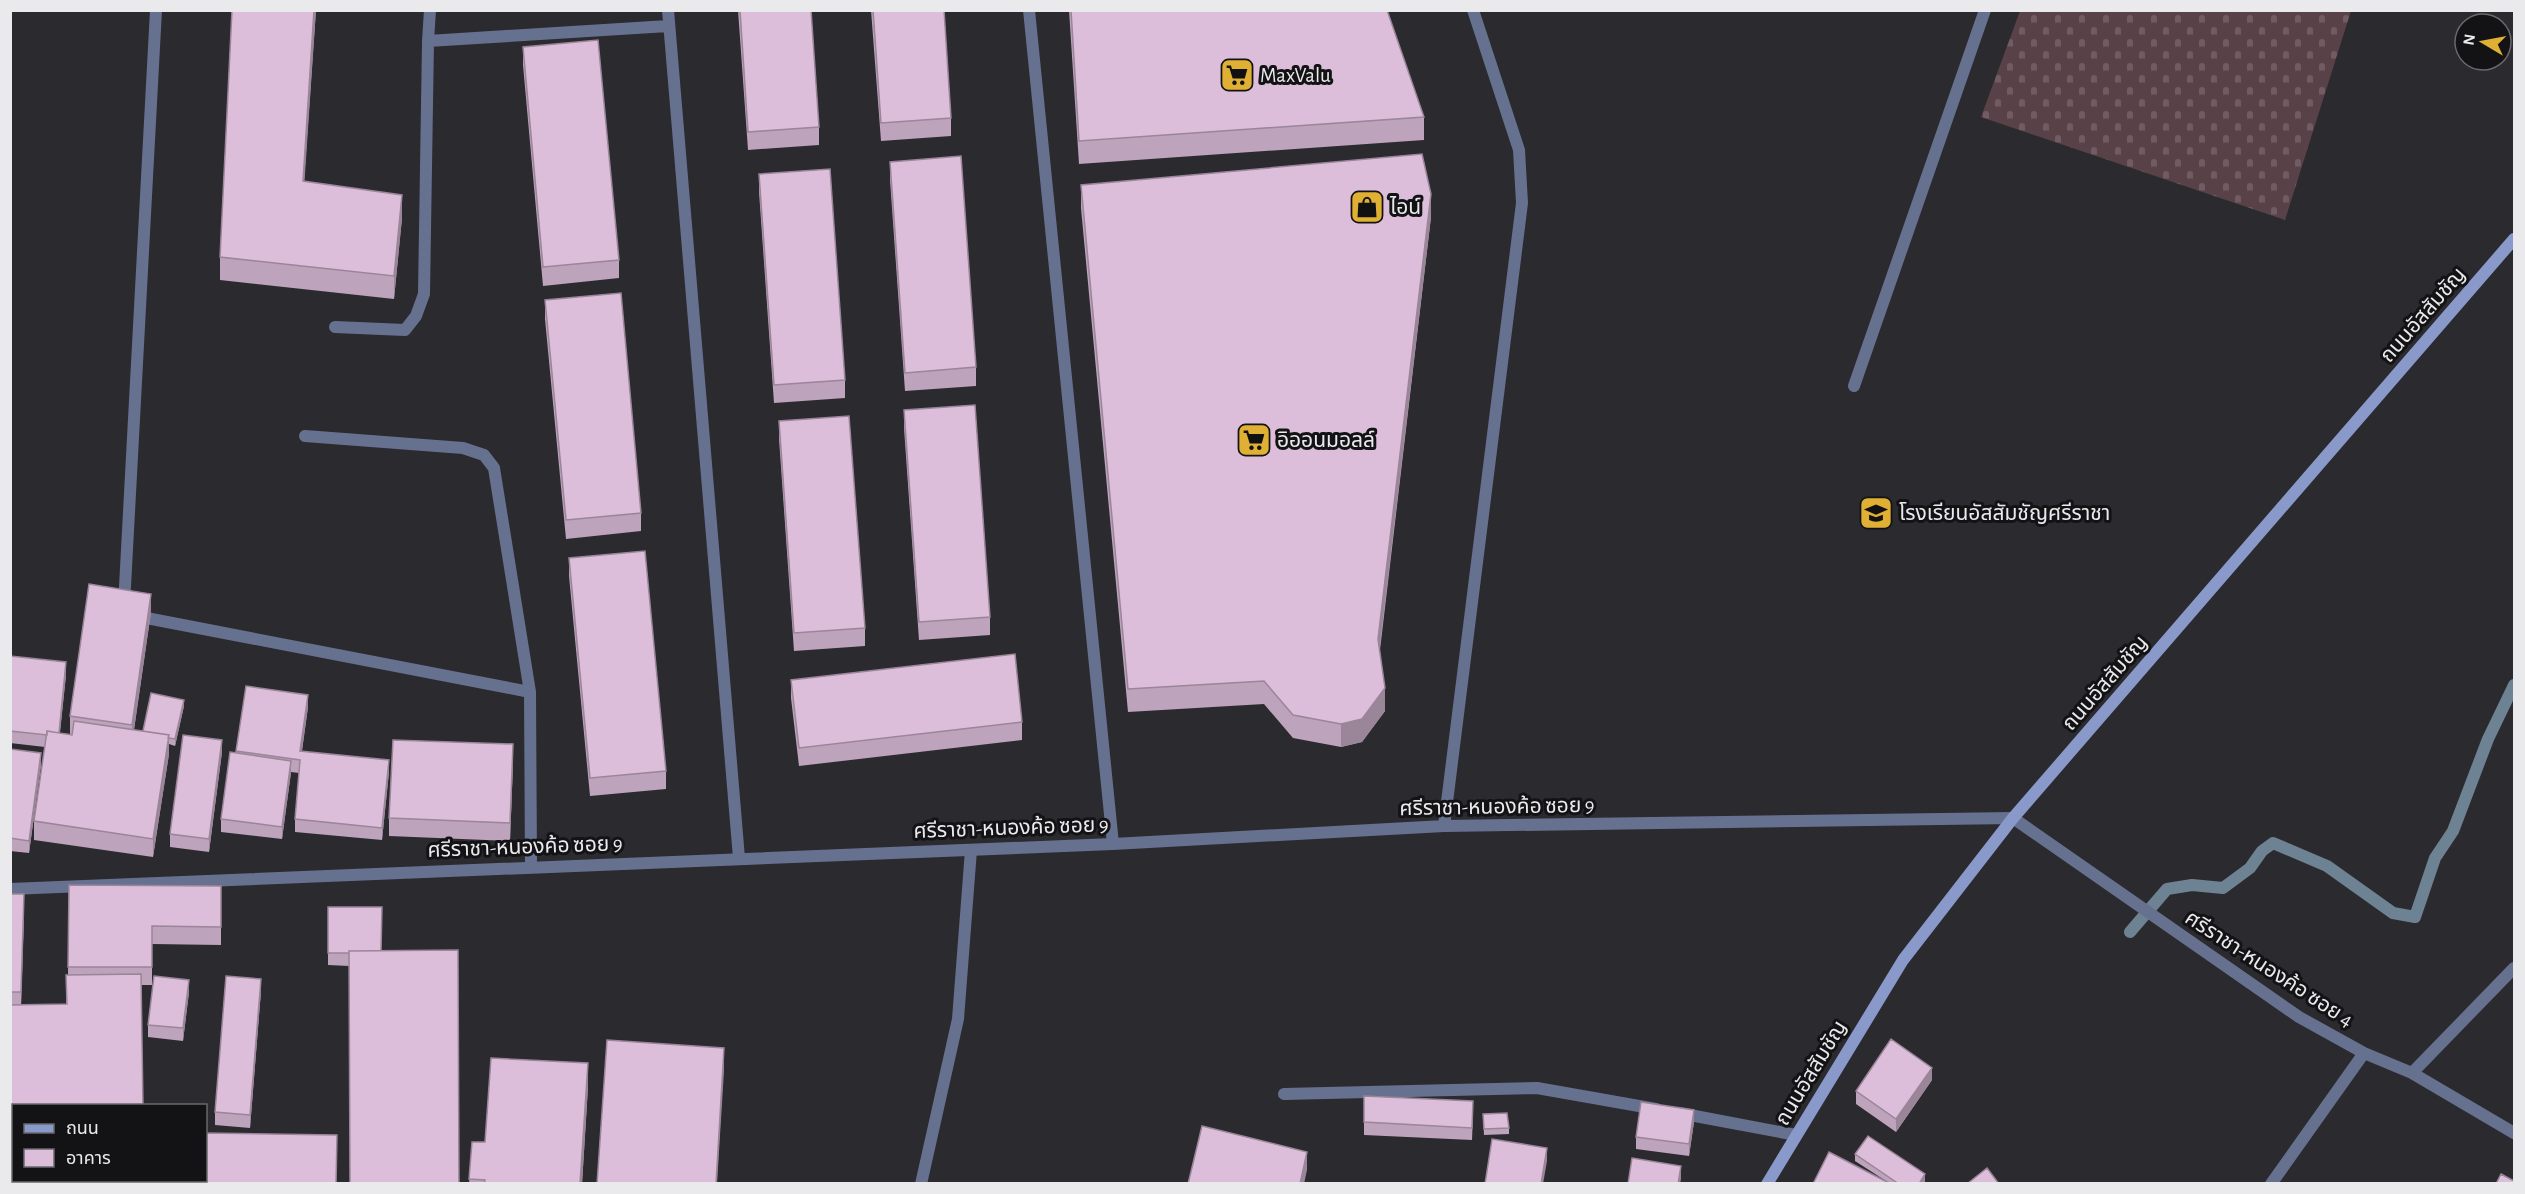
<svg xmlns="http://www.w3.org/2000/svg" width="2525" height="1194" font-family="'Alegreya Sans','Noto Sans Thai',sans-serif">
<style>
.cemetery{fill:url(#cemetery-stones)}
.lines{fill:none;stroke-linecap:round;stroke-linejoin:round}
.stream{stroke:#6d8292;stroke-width:12}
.service{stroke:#667190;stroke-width:12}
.minor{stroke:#667190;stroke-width:12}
.secondary{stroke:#8899ca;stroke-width:12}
.wall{fill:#bda3bb}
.shaded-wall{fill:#9a8599}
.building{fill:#dcbeda;stroke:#9a8599;stroke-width:1.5}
.labels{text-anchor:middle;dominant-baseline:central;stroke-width:6;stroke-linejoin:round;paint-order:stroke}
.poi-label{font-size:21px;fill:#eae9ec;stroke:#131315;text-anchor:start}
.street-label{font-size:21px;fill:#eae9ec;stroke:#131315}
</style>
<defs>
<pattern id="cemetery-stones" width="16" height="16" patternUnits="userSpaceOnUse" patternTransform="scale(1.5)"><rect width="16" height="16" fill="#594148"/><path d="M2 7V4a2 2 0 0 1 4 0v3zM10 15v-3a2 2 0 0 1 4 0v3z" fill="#715c63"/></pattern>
</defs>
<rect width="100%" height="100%" fill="#2b2a2e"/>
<!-- cemetery -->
<path class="cemetery" d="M2020,11H2351L2285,220L1981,117Z"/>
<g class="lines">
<!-- stream -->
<path class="stream" d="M2130,932L2167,889L2192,885L2223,888L2250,868L2262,851L2273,843L2327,866L2393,913L2415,917L2435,858L2453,831L2488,739L2514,685"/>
<!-- service -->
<path class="service" d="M668,10L739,858
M1029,10L1113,844
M428,41L430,10
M335,327L405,330L416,316L424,294L428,41L668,26
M1854,386L1985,10
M305,436L463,448L484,455L494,468L530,692
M124,605L156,10
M136,616L530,692L531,866
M1284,1094L1537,1088L1656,1109
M1679,1113L1796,1135
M921,1184L958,1019L971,850"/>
<!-- minor -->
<path class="minor" d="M1444,826L1522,203L1519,150L1473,10
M10,889L1113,844L1444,826L2013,818L2299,1017L2364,1053L2412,1073L2514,1133
M2412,1073L2514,968
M2271,1184L2364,1053"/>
<!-- secondary -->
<path class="secondary" d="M1767,1184L1903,960L2013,818L2514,239"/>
</g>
<!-- wall -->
<path class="wall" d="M232,10H316L304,181L402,218L394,299L220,280V257Z
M738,10H811L819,127V145L748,150Z
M871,10H944L951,118V136L881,141Z
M1069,10H1387L1424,117V140L1079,164Z
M523,47L619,260V278L543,286L523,65Z
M890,162L976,367V386L905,391L890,180Z
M759,174L845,380V398L774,403L759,192Z
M1081,185L1431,217L1380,650L1385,711L1362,742L1341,747L1293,738L1264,704L1128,712L1081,208Z
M545,300L641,513V531L566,539L545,319Z
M904,410L990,617V635L919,640L904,428Z
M779,421L865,628V646L794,651L779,439Z
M569,558L666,771V789L590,796L569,576Z
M151,612L134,730L143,731L184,706L175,746L169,744V754L153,857L34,840V821L45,747L10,743V656L66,675L60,733L70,734V716Z
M791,680L1022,722V740L799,766L791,698Z
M308,707L302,751L389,772L382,840L295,832V819L299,773L291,772L282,839L221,832V819L236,751Z
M10,749L41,765L29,853L10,851Z
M222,752L209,852L170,847V834Z
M513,762L510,841L389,836V818Z
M69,885L221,886V945L152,944V985H141L10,1184V894L24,913L21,1004H66V975H68Z
M328,907H382L349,966L328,965Z
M261,991L250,1128L215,1125V1112Z
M189,992L183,1041L148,1037V1025Z
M1932,1080L1896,1132L1856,1104V1091Z
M588,1087L582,1184H469L472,1142H485Z
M1364,1096L1473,1114L1472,1140L1364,1135Z
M1483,1114L1509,1128V1134L1484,1135Z
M1694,1122L1689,1156L1636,1149V1137Z
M1855,1154L1925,1181L1923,1184H1813L1886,1181L1855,1161Z"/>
<!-- shaded-wall -->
<path class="shaded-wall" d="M314,10H316L303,204V181Z
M1431,194V217L1378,662V639Z
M402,195V218L394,299V276Z
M151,594V612L132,743V725Z
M66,662V675L58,748V736Z
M1385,688V711L1362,742L1341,747V724Z
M308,695V707L300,764V751Z
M184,700V706L175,746V739Z
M169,735V754L153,857V839Z
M222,740V752L209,852V839Z
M513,744V762L510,841V823Z
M41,753V765L29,853V841Z
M389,760V772L382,840V828Z
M291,761V773L282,839V827Z
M24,894V913L21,1010V992Z
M261,979V991L250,1128V1115Z
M189,980V992L183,1041V1028Z
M724,1048V1071L717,1184H716Z
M588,1063V1087L582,1184H580Z
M1932,1068V1080L1896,1132V1119Z
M1694,1110V1122L1689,1156V1144Z
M1547,1148V1161L1543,1184H1541Z
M1307,1152V1170L1304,1184H1300Z
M1681,1166V1179L1680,1184H1678Z
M1925,1174V1181L1923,1184H1919Z"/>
<!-- building -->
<path class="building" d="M232,10H314L303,181L402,195L394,276L220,257Z
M740,10H811L819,127L748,132Z
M873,10H944L951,118L881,123Z
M1071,10H1387L1424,117L1079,141Z
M598,40L619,260L543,267L523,47Z
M1422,154L1431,194L1378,639L1385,688L1362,719L1341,724L1293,715L1264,681L1128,689L1081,185Z
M961,156L976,367L905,373L890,162Z
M830,169L845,380L774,385L759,174Z
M621,293L641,513L566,520L545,300Z
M975,405L990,617L919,622L904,410Z
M849,416L865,628L794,633L779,421Z
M645,551L666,771L590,778L569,558Z
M89,584L151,594L132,725L70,716Z
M1015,654L1022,722L799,748L791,680Z
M10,656L66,662L59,733L47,731V735L10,731Z
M246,686L308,695L300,751L389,760L382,828L295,819L300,760L236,751Z
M151,693L184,700L175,739L168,738L169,735L143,731Z
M74,721L169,735L153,839L34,821L47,731L72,735Z
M183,735L222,740L209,839L170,834Z
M393,740L513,744L510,823L389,818Z
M10,749L41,753L29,841L10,838Z
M230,752L291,761L282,827L221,819Z
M69,885L221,886V927L152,926V967H68Z
M10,894H24L21,992H10Z
M328,907H382L381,951H349V953H328Z
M458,950L459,1184H350L349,951Z
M141,974L143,1106H14V1180H144V1184H10V1005L67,1004L66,975Z
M154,976L189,980L183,1028L148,1025Z
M226,976L261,979L250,1115L215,1112Z
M1891,1039L1932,1068L1896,1119L1856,1091Z
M607,1040L724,1048L716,1184H597Z
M491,1058L588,1063L580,1184H484L485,1180L469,1179L472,1142H485Z
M1364,1096L1473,1101L1472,1128L1364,1122Z
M1641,1102L1694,1110L1689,1144L1636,1137Z
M1507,1113L1509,1128L1484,1129L1483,1114Z
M1202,1126L1307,1152L1300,1184H1188Z
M206,1133L337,1135L336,1184H152V1180H206Z
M1868,1136L1925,1174L1919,1184H1899L1855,1154Z
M1492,1139L1547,1148L1541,1184H1485Z
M1829,1152L1891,1184H1813Z
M1632,1158L1681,1166L1678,1184H1628Z
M1987,1168L1999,1184H1967Z
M2501,1174L2514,1181V1184H2496Z"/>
<!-- icons -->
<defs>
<g id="supermarket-square" transform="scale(1.725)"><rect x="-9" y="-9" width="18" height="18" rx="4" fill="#dfb033" stroke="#131315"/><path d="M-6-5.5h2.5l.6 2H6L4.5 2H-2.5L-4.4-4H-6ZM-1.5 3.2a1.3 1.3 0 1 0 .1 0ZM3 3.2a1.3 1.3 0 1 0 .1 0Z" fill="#111"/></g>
<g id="shop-square" transform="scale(1.725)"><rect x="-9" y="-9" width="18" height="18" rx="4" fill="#dfb033" stroke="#131315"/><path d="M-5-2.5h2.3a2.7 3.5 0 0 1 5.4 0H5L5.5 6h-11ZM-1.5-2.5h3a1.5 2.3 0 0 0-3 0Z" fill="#111"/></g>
<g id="school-square" transform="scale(1.725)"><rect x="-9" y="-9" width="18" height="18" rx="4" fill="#dfb033" stroke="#131315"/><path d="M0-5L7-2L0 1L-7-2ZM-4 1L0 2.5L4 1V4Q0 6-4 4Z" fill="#111"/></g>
</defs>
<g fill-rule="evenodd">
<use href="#supermarket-square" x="1237" y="75"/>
<use href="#shop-square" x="1367" y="207"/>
<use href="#supermarket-square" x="1254" y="440"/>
<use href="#school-square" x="1876" y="513"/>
</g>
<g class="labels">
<!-- poi labels -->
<g class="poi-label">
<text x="1260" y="75">MaxValu</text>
<text x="1390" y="207">ไอน์</text>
<text x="1277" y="440">อิออนมอลล์</text>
<text x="1899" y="513">โรงเรียนอัสสัมชัญศรีราชา</text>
</g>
<!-- street labels -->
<g class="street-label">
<text transform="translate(2423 315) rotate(-49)">ถนนอัสสัมชัญ</text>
<text transform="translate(2105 683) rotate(-49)">ถนนอัสสัมชัญ</text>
<text transform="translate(1497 807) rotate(-1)">ศรีราชา-หนองค้อ ซอย 9</text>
<text transform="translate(1011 828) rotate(-2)">ศรีราชา-หนองค้อ ซอย 9</text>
<text transform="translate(525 847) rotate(-2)">ศรีราชา-หนองค้อ ซอย 9</text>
<text transform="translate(2269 969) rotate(33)">ศรีราชา-หนองค้อ ซอย 4</text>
<text transform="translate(1811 1073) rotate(-59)">ถนนอัสสัมชัญ</text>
</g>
</g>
<!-- border -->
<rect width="2525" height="1194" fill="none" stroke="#eae9ec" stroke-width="24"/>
<!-- legend -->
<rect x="12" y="1104" width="195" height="78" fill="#131315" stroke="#69696b" stroke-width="1.5"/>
<rect x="24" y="1124" width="30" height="9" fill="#8899ca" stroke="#69696b" stroke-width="1.5"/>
<text x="66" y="1134" font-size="18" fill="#eae9ec">ถนน</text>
<rect x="24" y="1149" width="30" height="18" fill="#dcbeda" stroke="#69696b" stroke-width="1.5"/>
<text x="66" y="1164" font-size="18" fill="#eae9ec">อาคาร</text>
<!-- north arrow -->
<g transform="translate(2483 42) rotate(280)"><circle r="28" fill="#131315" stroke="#69696b" stroke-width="1.5"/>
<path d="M0-4.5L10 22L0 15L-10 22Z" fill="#dfb033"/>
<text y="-9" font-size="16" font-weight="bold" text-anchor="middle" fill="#eae9ec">N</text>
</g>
</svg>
